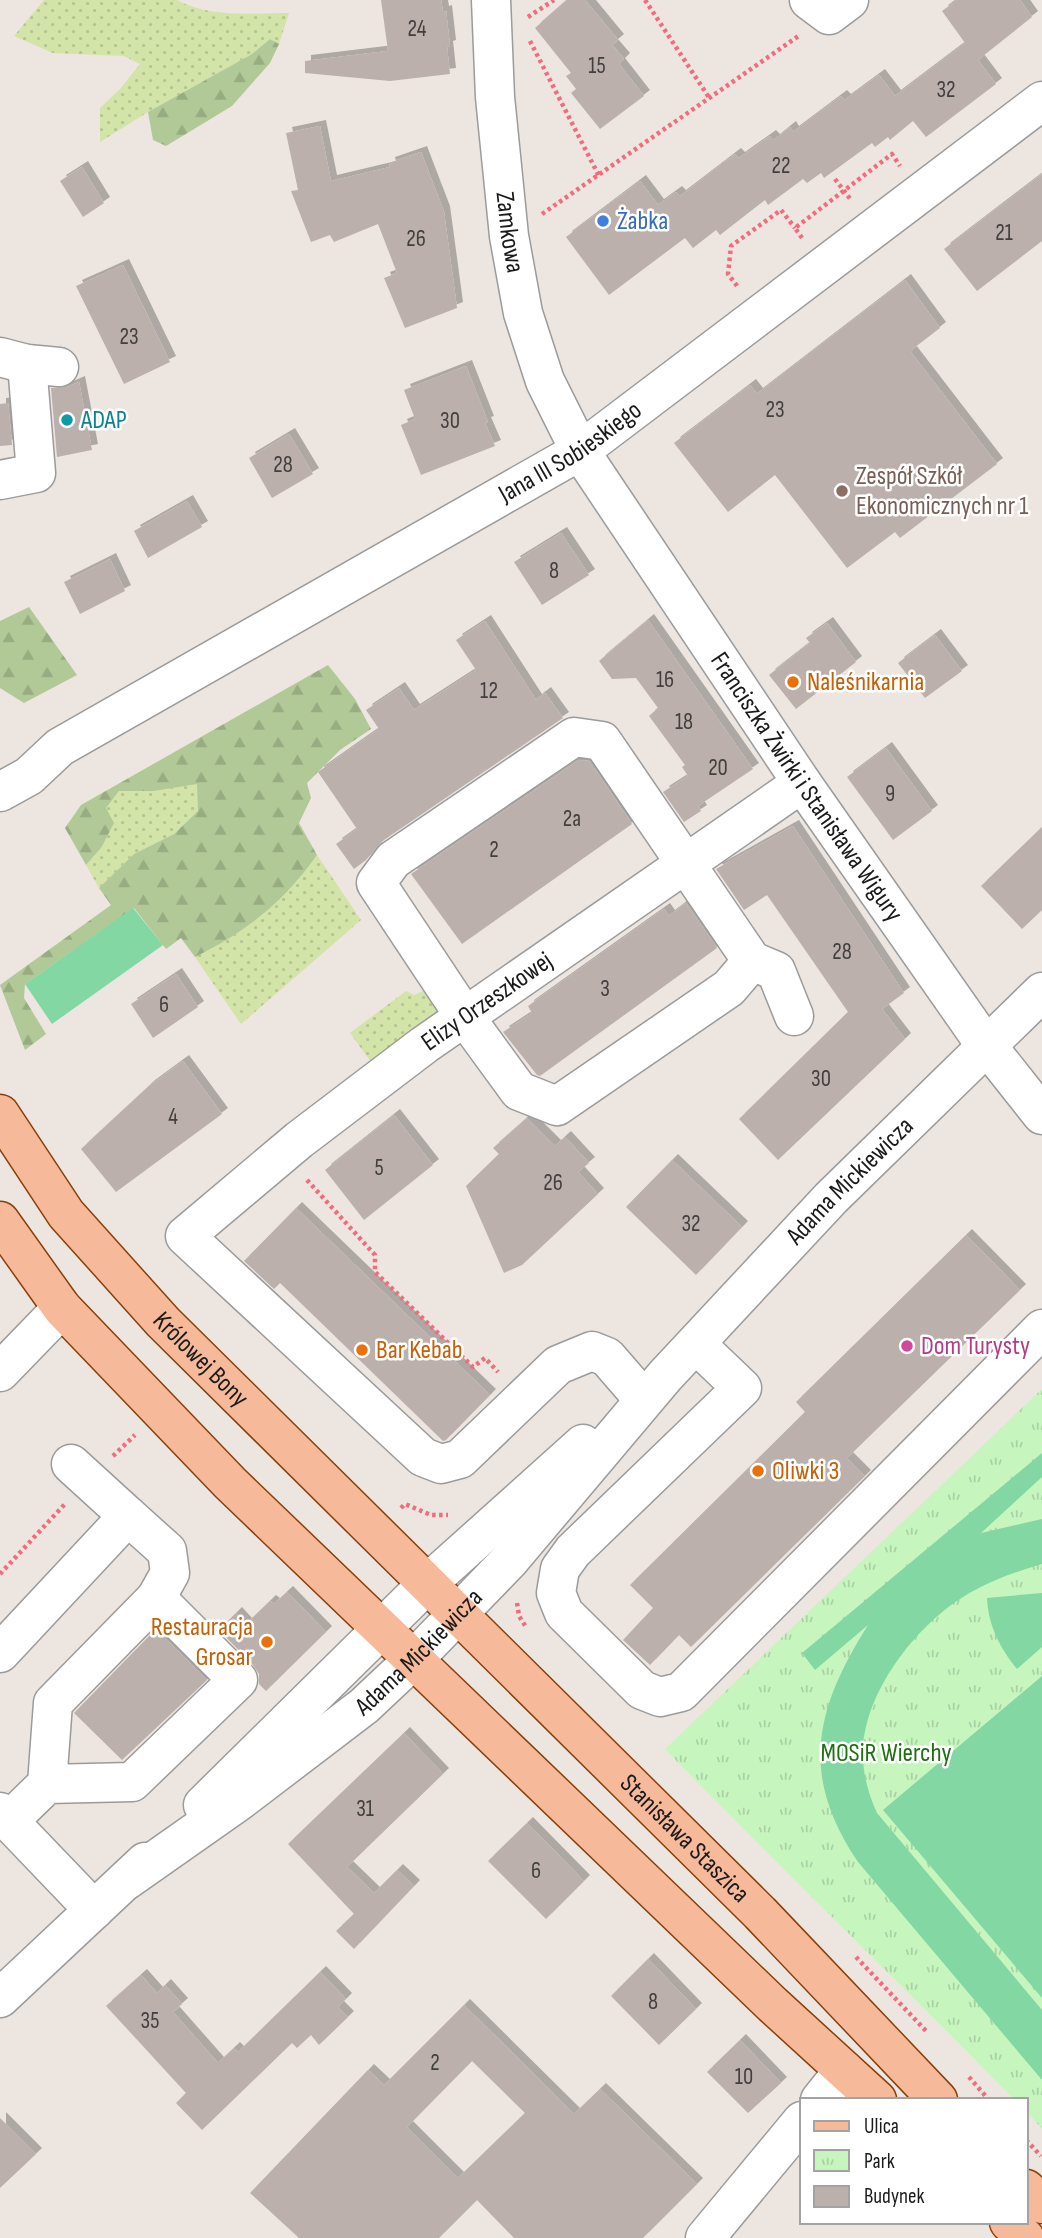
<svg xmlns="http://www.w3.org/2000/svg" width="1042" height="2238" font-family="'Sofia Sans Condensed',sans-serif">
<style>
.grass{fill:url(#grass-dots)}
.forest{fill:url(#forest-firs)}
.park{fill:url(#park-tufts)}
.pitch{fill:#82d7a2}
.building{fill:#bcb0ad;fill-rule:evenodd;filter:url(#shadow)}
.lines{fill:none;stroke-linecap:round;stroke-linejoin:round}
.minor-casing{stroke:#9b9b9b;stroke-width:41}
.major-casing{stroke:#884009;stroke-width:41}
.path{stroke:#f16c7d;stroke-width:4.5;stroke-dasharray:3.5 3.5;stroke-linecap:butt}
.minor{stroke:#fff;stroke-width:38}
.major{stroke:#f6ba9b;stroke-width:38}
.shop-dot{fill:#3f7fe0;stroke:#fff;stroke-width:2.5}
.culture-dot{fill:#0f9aa8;stroke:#fff;stroke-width:2.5}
.education-dot{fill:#8d6e63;stroke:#fff;stroke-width:2.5}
.food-dot{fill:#e8710a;stroke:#fff;stroke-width:2.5}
.hotel-dot{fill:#d1479c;stroke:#fff;stroke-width:2.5}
.labels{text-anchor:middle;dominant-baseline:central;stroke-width:5;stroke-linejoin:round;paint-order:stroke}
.number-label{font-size:23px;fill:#42403f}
.shop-label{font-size:26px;fill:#366cbe;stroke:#fff;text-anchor:start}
.street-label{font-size:26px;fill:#1a1a1a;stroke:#fff}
.culture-label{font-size:26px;fill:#0d838f;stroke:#fff;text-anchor:start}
.education-label{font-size:26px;fill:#785e54;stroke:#fff;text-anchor:start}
.food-label{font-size:26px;fill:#c56008;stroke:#fff;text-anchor:start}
.hotel-label{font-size:26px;fill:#b23c85;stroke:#fff;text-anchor:start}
.park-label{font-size:26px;fill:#1f7011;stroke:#fff}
</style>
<defs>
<pattern id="grass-dots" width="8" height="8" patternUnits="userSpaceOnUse" patternTransform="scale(1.75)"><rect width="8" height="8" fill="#d3e4a8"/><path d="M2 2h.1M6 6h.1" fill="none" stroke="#b5c390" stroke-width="1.8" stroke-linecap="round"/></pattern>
<pattern id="forest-firs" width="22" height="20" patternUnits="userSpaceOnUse" patternTransform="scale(1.75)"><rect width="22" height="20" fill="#b1c997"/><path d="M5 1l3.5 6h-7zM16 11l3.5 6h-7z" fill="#98ac82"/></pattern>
<pattern id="park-tufts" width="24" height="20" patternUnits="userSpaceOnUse" patternTransform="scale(1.75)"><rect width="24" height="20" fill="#c6f5be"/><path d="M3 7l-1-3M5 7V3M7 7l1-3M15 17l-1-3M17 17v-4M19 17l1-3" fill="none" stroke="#aad1a3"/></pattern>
<filter id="shadow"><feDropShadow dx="6" dy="-6" stdDeviation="0" flood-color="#0004"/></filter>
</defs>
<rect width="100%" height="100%" fill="#ece5e0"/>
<!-- grass -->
<path class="grass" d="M44,0H177C210,18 252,13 289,13L279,44L270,39L252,54L148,112L100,142V108L120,89L140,64L124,56L53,53L14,36Z
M197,783L199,811L174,834L134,854L99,888L86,865L101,848L106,808L119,791H154Z
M317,855L361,920L241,1024L195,957C247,931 283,903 317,855Z
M432,987L440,1006L435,1019L371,1062L350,1033L406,991L414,995Z"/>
<!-- forest -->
<path class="forest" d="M270,39L279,44L270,63L232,106L166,146L153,140L148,112L252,54Z
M29,607L77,675L24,703L0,688V621Z
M328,665L355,699L371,729L340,750L307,783L311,798L299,823L317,855C283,903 247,931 195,957L181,938L166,949L134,908L25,984L24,998L46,1034L25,1050L0,985L111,905L99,888L134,854L174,834L198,811L197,784L154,791H119L106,808L114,823L101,848L86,865L65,828L81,805Z"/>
<!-- park -->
<path class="park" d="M1042,1389V2128L1026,2112V2100H1015C899,1982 780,1867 665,1749Z"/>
<!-- pitch -->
<path class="pitch" d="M133,908L163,945L52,1024L25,984Z
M1042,1453V1477L981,1533L1042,1519V1564C1014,1572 987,1582 963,1597C915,1627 865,1692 863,1750C862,1772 868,1793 877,1813L1042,2010V2080L858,1862C799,1775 815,1709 868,1625L815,1670L802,1653Z
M1042,1593V1647L1017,1669C1000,1648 988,1625 987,1598Z
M1042,1676V1998L883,1810Z"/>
<!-- building -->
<path class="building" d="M381,0H441L443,12L446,11L450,46L447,47L450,74L390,81L305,73V61L388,51Z
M567,0H585L618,40L612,45L624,59L619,64L644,96L600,129L571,93L576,89L566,76L571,73L535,28Z
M957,0H1020L1032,17L978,60L996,84L926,137L913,121L890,140L888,137L875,147L872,143L824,178L821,173L807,183L803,179L768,205L765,200L720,235L716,230L693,248L685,238L609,295L566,237L640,181L658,205L676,192L680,196L735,154L739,158L770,136L774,140L790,127L793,132L841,96L845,100L879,75L895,96L965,43L942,11Z
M320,126L331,181L390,167L389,163L421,152L444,212L457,308L405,328L384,278L397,273L378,224L334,242L330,235L311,242L291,191L298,190L286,133Z
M82,167L104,203L83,217L60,181Z
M1042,174V241L977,291L944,249Z
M123,265L170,362L124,384L76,286Z
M905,280L940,328L910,351L997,464L900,538L895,532L847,568L775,475L728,512L674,443L750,385L757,394Z
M466,366L488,422L485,423L495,446L421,475L401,425L415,419L404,390Z
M79,382L92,450L57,457L51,388L67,387Z
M8,403L12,445L0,446V404Z
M289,434L313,474L272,498L249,458Z
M187,501L202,527L148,558L134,531Z
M561,533L589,575L542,605L514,562Z
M110,559L125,591L80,614L64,582Z
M648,620L753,769L698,806L701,811L684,822L663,792L688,776L682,767L685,765L649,716L658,708L636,678L612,679L599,661Z
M485,621L536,700L545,693L563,718L381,842L366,860L354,869L336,844L357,829L318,772L379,729L366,710L399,688L414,710L476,670L456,640Z
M827,623L856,662L796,709L769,675L810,643L806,638Z
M935,635L962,671L925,698L898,663Z
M886,748L932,811L893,840L847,777Z
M579,760L589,761L632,824L462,944L411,874Z
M793,826L904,993L882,1009L905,1039L778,1160L739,1119L848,1012L767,895L744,910L716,869Z
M1042,827V910L1022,929L981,886Z
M686,903L717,948L540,1076L537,1075L503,1032L532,1013L528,1006L664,909L669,916Z
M176,974L198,1007L153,1038L131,1004Z
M183,1061L222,1114L116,1192L81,1149L149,1086Z
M394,1115L433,1165L364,1220L325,1170Z
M527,1118L555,1146L565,1137L589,1163L578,1172L598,1194L522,1265L504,1273L466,1186L499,1154L493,1148Z
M672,1160L742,1227L696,1275L626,1207Z
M296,1208L490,1395L446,1440L443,1441L280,1283L274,1289L244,1261Z
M966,1235L1020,1290L847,1458L865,1476L691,1647L679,1635L650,1665L623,1640L653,1608L630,1585L805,1412L796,1402Z
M287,1592L326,1632L266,1691L259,1684V1674L253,1665L219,1630L236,1613L246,1624L270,1601L274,1604Z
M156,1629L207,1680L122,1760L74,1713Z
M404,1733L443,1774L347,1867L374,1893L397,1870L414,1886L354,1949L336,1931L354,1914L288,1844Z
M527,1823L584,1881L546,1919L488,1861Z
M648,1959L696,2009L659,2045L611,1996Z
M320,1972L346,1999L338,2007L348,2017L319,2045L311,2035L297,2048L292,2043L202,2130L176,2103L186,2093L106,2006L141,1975L157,1993L165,1985L182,2004L173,2012L218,2063L234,2048L238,2052Z
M464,2005L574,2114L600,2089L697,2184L643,2238H514L477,2200L439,2238H299L250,2193L368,2070L384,2085ZM472,2061L525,2113L458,2178L407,2127Z
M740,2040L781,2083L748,2113L707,2072Z
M0,2118L36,2154L0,2188Z"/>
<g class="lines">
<!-- minor casing -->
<g class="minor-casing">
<g id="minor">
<path id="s1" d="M491,0L495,97L509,236L523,313L545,381L580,451L802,783L977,1033L1042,1115"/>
<path d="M809,0L829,15L849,0"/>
<path d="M0,357L27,364L59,367"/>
<path d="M0,480L36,473L27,364"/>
<path d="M574,737L602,741L752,961L729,988L557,1106L519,1091L465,1017L376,883L393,860Z"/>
<path id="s2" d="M0,792L29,776L60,747L580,451L1042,101"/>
<path d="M752,961L776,971L794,1016"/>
<path d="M696,1344L742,1388L573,1551L560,1569L556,1593L564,1613L642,1690L660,1697L681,1692L1042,1329"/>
<path d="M0,1372L62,1308"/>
<path id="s3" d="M639,1394L607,1357L592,1351L558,1365L460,1459L441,1464L423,1457L185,1236L299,1140L424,1045L802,783"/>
<path d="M71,1464L128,1516"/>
<path d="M0,1653L128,1516L167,1551L170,1573L156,1598"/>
<path d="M203,1805L428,1583L583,1444"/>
<path d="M0,1812L94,1910"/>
<path d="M9,1821L47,1784L132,1782L238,1680L156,1598L53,1703L47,1784"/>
<path id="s4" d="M127,1880L238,1802L364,1706L414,1659L509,1561L665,1376L831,1198L1042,992"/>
<path d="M0,1998L145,1862"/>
<path d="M820,2100L844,2070"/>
<path d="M705,2238L802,2121"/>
</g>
</g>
<!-- major casing -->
<g class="major-casing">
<g id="major">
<path id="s5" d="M0,1114L66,1214L163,1322L760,1913L938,2100"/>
<path d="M0,1221L62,1308L230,1483L773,2005L877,2100"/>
<path d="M1026,2189L1042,2204"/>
<path d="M1009,2222L1025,2238"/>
</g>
</g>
<!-- path -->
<path class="path" d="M645,0L710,99
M528,17L554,0
M530,41L599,176
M835,179L851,200
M542,214L800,35
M802,238L795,228L892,154L900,166
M737,286L728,274L731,246L781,210L795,228
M307,1180L375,1255V1272L473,1367L485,1358L498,1372
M113,1456L135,1435
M401,1508L405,1504L431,1515H448
M0,1574L65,1504
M517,1603L519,1616L526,1627
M856,1957L927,2032
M969,2077L989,2100
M1026,2140L1041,2156"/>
<!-- minor -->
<use href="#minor" class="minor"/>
<!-- major -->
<use href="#major" class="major"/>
</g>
<!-- markers -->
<circle class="shop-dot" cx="603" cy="221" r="7"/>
<circle class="culture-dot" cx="67" cy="420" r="7"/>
<circle class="education-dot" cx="842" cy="491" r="7"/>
<g class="food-dot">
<circle cx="793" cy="682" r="7"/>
<circle cx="362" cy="1350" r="7"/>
<circle cx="758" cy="1471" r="7"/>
<circle cx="267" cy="1642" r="7"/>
</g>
<circle class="hotel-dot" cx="907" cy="1346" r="7"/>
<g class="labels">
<!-- number labels -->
<g class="number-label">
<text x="417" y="29">24</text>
<text x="597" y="66">15</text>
<text x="946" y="90">32</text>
<text x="781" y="166">22</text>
<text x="1004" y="233">21</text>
<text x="416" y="239">26</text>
<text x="129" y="337">23</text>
<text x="775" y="410">23</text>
<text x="450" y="421">30</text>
<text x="283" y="465">28</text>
<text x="554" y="571">8</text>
<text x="665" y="680">16</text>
<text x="489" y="691">12</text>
<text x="684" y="722">18</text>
<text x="718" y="768">20</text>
<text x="890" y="794">9</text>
<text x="572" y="819">2a</text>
<text x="494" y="850">2</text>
<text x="842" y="952">28</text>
<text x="605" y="989">3</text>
<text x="164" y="1005">6</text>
<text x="821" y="1079">30</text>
<text x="173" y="1117">4</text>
<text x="379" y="1168">5</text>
<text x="553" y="1183">26</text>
<text x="691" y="1224">32</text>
<text x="365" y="1809">31</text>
<text x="536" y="1871">6</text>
<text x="653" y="2002">8</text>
<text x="150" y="2021">35</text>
<text x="435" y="2063">2</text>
<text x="744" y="2077">10</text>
</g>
<!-- shop labels -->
<g class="shop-label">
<text x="617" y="221">Żabka</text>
</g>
<!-- street labels -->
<g class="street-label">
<text stroke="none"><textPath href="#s1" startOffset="233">Zamkowa</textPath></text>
<text stroke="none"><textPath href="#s2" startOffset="665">Jana III Sobieskiego</textPath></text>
<text stroke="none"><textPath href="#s1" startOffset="870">Franciszka Żwirki i Stanisława Wigury</textPath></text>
<text stroke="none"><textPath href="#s3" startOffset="984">Elizy Orzeszkowej</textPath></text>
<text stroke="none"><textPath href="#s4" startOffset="1010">Adama Mickiewicza</textPath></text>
<text stroke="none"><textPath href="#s5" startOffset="318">Królowej Bony</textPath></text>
<text stroke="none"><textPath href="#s4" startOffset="371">Adama Mickiewicza</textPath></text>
<text stroke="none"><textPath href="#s5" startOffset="999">Stanisława Staszica</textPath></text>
</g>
<!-- culture labels -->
<g class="culture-label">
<text x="81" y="420">ADAP</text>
</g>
<!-- education labels -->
<g class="education-label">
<text x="856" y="476">Zespół Szkół<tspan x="856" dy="30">Ekonomicznych nr 1</tspan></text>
</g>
<!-- food labels -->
<g class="food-label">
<text x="807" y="682">Naleśnikarnia</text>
<text x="376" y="1350">Bar Kebab</text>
<text x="772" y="1471">Oliwki 3</text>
<text x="253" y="1627" text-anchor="end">Restauracja<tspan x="253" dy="30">Grosar</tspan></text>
</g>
<!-- hotel labels -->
<g class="hotel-label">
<text x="921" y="1346">Dom Turysty</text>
</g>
<!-- park labels -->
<g class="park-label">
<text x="886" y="1753">MOSiR Wierchy</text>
</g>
</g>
<!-- legend -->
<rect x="800" y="2098" width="228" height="126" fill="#ffffff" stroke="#a3a3a3" stroke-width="2"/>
<rect x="814" y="2121" width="35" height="10" fill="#f6ba9b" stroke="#a3a3a3" stroke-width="2"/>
<text x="864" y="2133" font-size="21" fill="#1a1a1a">Ulica</text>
<rect x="814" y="2150" width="35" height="21" fill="url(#park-tufts)" stroke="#a3a3a3" stroke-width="2"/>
<text x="864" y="2168" font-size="21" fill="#1a1a1a">Park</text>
<rect x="814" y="2186" width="35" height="21" fill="#bcb0ad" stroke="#a3a3a3" stroke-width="2"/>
<text x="864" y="2203" font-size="21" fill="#1a1a1a">Budynek</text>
</svg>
